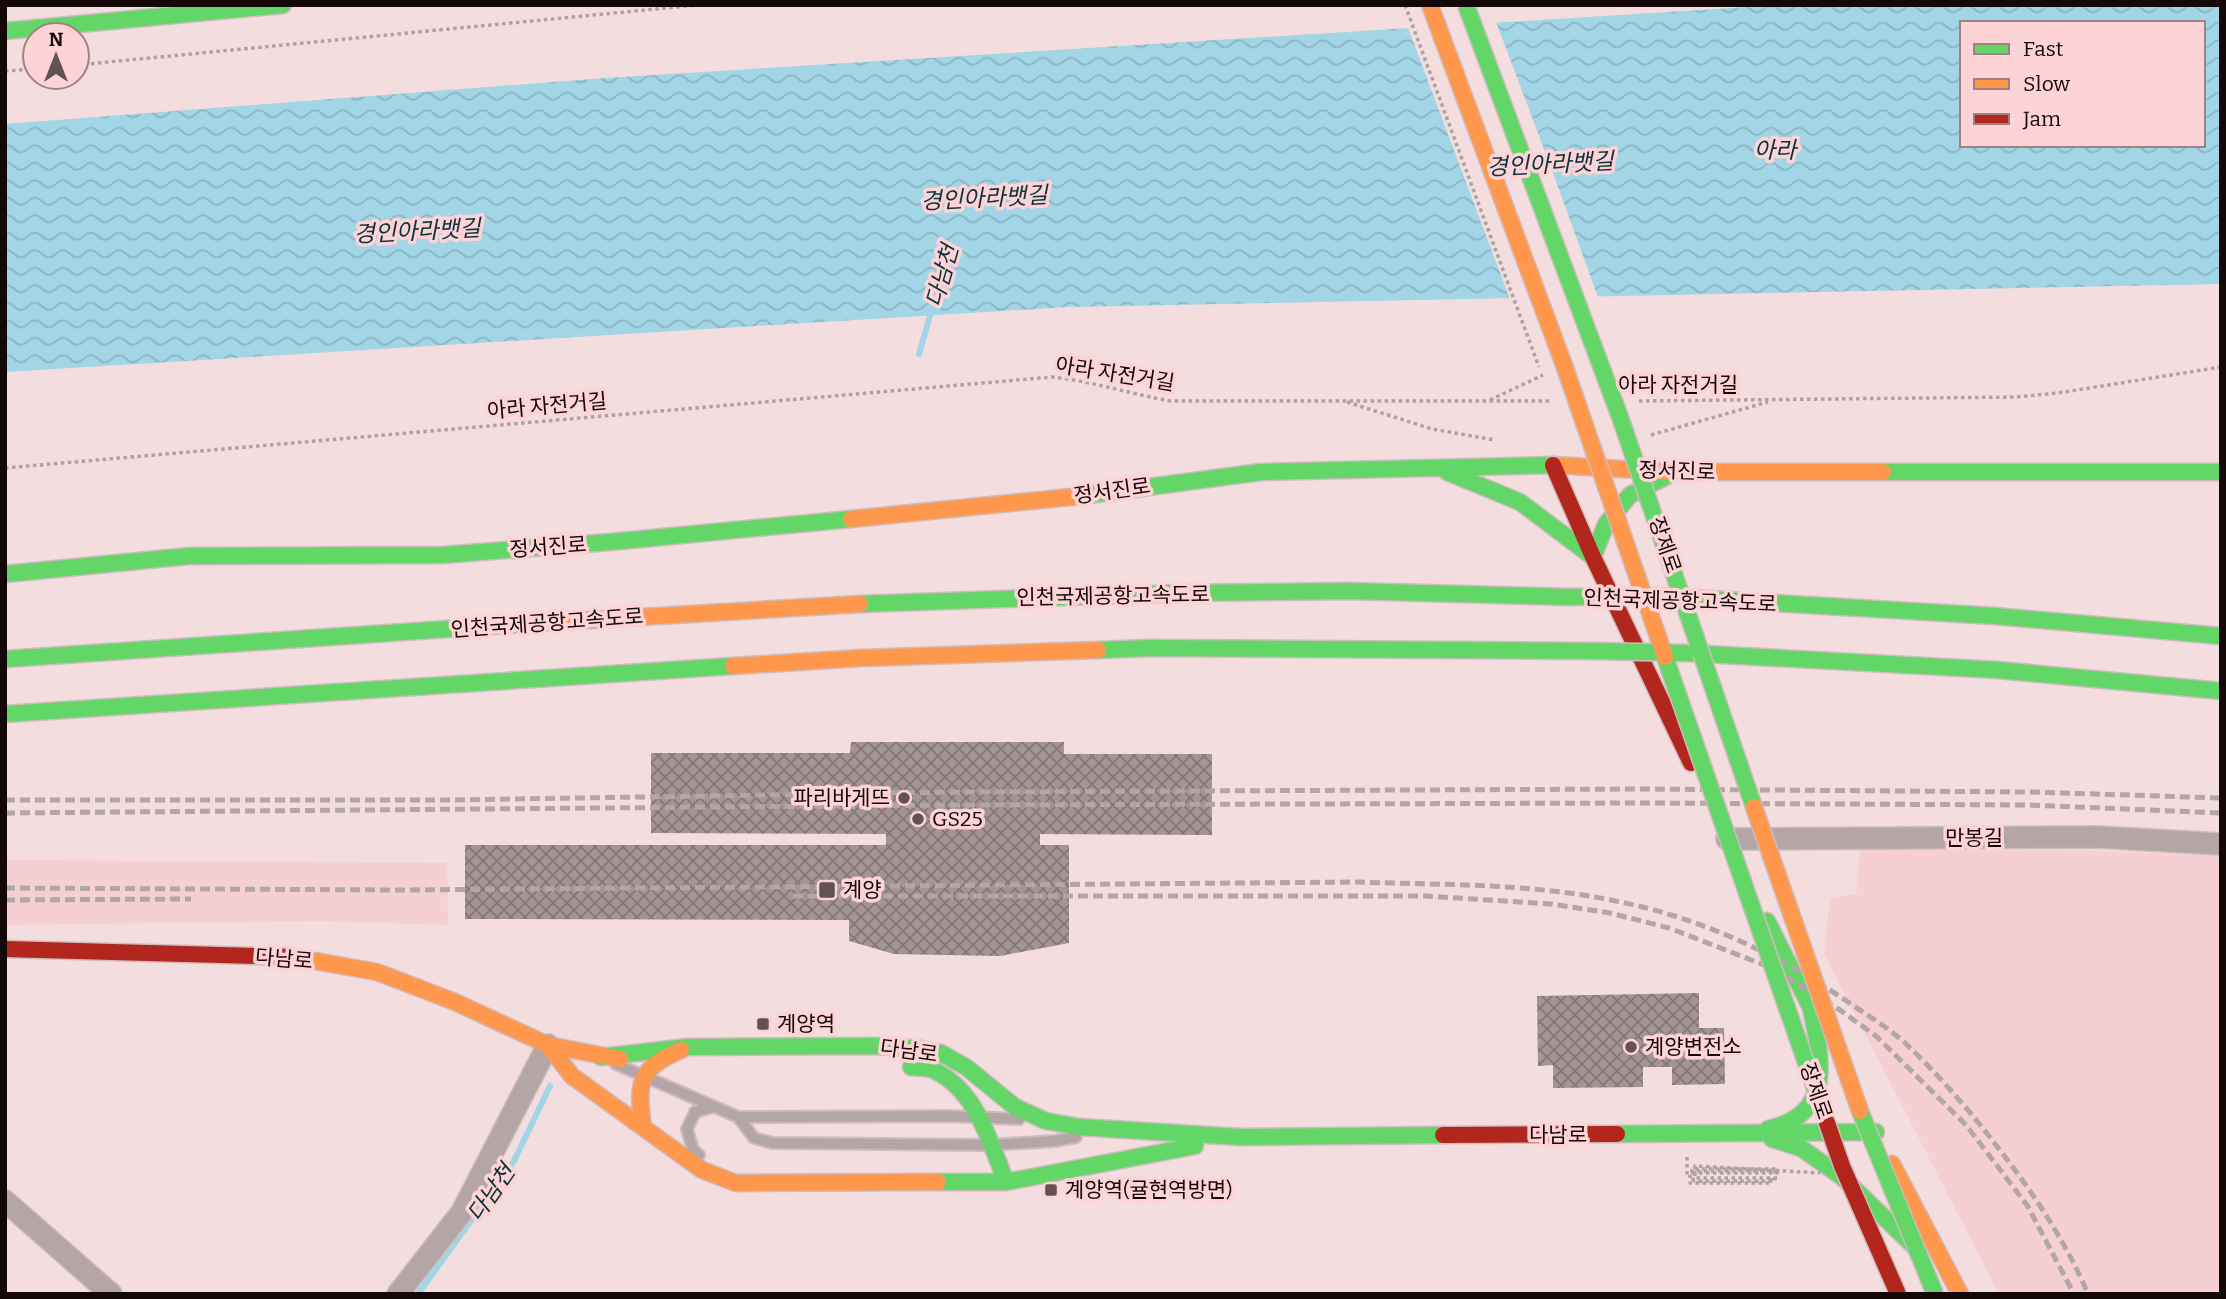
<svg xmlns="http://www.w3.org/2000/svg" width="2226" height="1299" font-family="Bitter,'Noto Sans KR',serif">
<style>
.built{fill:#f5cfd2}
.water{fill:url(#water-waves);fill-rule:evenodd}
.pier{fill:#f3ddde}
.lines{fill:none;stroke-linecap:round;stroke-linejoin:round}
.stream{stroke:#a2d5e5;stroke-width:6}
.building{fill:url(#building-cross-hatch)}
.lane-casing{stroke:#cebcbd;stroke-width:14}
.street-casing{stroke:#cebcbd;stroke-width:24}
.fast-casing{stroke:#cebcbd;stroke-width:19}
.slow-casing{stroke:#cebcbd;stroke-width:19}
.jam-casing{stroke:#cebcbd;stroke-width:19}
.path{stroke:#ada1a1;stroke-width:3.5;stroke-dasharray:3.5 3.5;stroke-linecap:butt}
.lane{stroke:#b4a6a7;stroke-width:10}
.street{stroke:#b4a6a7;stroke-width:21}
.fast{stroke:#63d668;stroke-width:16}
.slow{stroke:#ff974d;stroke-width:16}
.jam{stroke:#b3261e;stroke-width:16}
.rail{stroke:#b3a6a6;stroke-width:5;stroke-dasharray:10 5;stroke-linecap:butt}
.fast-bridge-casing{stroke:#cebcbd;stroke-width:19;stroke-linecap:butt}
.slow-bridge-casing{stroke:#cebcbd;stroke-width:19;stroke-linecap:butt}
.jam-bridge-casing{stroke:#cebcbd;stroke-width:19;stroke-linecap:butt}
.path-bridge{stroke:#ada1a1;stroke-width:3.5;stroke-dasharray:3.5 3.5;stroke-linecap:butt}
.fast-bridge{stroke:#63d668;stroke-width:16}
.slow-bridge{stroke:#ff974d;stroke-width:16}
.jam-bridge{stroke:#b3261e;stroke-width:16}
.poi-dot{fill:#625253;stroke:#fdd3d6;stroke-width:2.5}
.labels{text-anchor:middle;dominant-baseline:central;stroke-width:7;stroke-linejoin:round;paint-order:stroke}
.street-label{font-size:21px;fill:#140708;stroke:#fdd3d6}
.poi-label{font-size:21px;fill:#140708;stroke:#fdd3d6;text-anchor:start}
.water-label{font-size:23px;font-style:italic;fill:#09333c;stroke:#fdd3d6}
</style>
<defs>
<pattern id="water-waves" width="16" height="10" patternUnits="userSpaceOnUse" patternTransform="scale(1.75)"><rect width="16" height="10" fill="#a2d5e5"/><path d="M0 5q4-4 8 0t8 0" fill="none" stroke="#8bb5c3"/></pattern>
<pattern id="building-cross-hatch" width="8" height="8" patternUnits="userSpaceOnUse" patternTransform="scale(1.75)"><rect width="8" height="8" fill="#a49495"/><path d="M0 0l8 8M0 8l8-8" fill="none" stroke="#847778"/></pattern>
</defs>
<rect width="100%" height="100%" fill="#f3ddde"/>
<!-- built -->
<path class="built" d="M1860,850L2095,851L2221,856V1294H1999L1824,954L1830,898L1856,894Z
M5,860L447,863L448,925L320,921L5,925Z"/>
<!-- water -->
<path class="water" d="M1781,5H2221V284L1068,307L5,372V124L606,78ZM1962,23H2203V145H1962Z"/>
<!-- pier -->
<path class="pier" d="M1495,19L1553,173L1599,300L1511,302L1407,25Z"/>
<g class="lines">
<!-- stream -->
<path class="stream" d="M919,354L932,309
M418,1294L514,1161L550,1086"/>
</g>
<!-- building -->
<path class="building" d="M851,742H1064V754H1212V835L1040,834V845H1069V943L1000,956L894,954L849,941V920L465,919V845H886V834L651,833V753H850Z
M1699,993V1028H1724L1725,1084L1672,1085V1067H1643V1087L1553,1088V1065L1538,1066L1537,996Z"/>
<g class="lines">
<!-- lane casing -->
<g class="lane-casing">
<path id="lane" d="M616,1064L738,1117L948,1116L1019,1119
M738,1117L754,1138L773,1143L990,1145L1055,1141L1076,1137
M699,1155L693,1150L687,1129L695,1112L713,1107"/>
</g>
<!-- street casing -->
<g class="street-casing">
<path id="street" d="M1727,839L2097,837L2221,844
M5,1201L111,1294
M398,1294L462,1212L548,1045"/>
</g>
<!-- fast casing -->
<g class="fast-casing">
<path id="fast" d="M5,31L283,5
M1447,472L1520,502L1593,557L1606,524L1630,495L1667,476
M1883,472H2221
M1081,496L1261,472L1554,465
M5,574L189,556L442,555L610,542L851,519
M1655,596L1995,616L2221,636
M860,604L1180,593L1348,591L1568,597
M1098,650L1149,648L1594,651
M1686,653L1998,670L2221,691
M5,659L521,624
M5,714L733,666
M1767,921L1814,1014
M601,1057L688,1047L879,1046L921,1049L941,1053L966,1067L1015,1107L1046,1121L1079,1127L1240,1137L1443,1135
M911,1067C918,1068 926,1067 933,1070C976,1089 990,1142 1006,1182
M1768,1129C1834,1114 1822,1060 1811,1009
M1617,1134L1876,1132
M1772,1139L1801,1148L1842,1177L1917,1249
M938,1182H1006L1195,1146"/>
</g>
<!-- slow casing -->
<g class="slow-casing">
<path id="slow" d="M1430,5L1564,365
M1554,465L1674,472H1883
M851,519L1081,496
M521,624L860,604
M733,666L862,658L1098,650
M292,957L377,972L455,1002L548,1045L620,1059
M548,1045L572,1076L702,1170L736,1183L938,1182
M643,1127C637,1082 638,1069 681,1050
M1892,1164L1960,1294"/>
</g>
<!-- jam casing -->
<g class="jam-casing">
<path id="jam" d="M1553,465L1593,557L1691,763
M5,949L292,957
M1443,1135L1617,1134"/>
</g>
<!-- path -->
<path class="path" d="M77,65L697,5
M5,71L35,69
M1490,400L1543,375
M1639,401L2016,397L2058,393L2221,367
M1347,402L1432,429L1495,440
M1651,435L1768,402
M5,468L1052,377C1092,381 1130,394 1171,401H1551
M1687,1157V1173H1771V1183H1690V1171H1775V1181H1693"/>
<!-- lane -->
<use href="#lane" class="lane"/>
<!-- street -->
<use href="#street" class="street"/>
<!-- fast -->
<use href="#fast" class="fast"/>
<!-- slow -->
<use href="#slow" class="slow"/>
<!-- jam -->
<use href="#jam" class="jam"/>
<!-- rail -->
<path class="rail" d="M5,800H451L960,792L1639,789L2031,792L2221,798
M5,813L960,805L1644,803L2028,805L2221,813
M5,888L403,890L1357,882C1441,885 1527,883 1611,900C1699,917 1774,952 1848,1002C1867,1015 1887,1027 1904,1042C1938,1074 1971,1112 1999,1149C2034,1194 2066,1242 2088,1294
M793,896H1426L1551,904L1610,913L1669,928L1772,968L1840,1010L1876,1036L1966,1125L2027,1205L2074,1294
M5,900L191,899"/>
<!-- fast-bridge casing -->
<g class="fast-bridge-casing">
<path id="fast-bridge" d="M1466,5L1620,417L1754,807
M1568,597L1655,596
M1594,651L1686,653
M1665,657L1827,1123
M1860,1111L1935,1294"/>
</g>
<!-- slow-bridge casing -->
<g class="slow-bridge-casing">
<path id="slow-bridge" d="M1564,365L1665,657
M1754,807L1860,1111"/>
</g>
<!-- jam-bridge casing -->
<g class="jam-bridge-casing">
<path id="jam-bridge" d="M1827,1123L1842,1166L1898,1294"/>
</g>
<!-- path-bridge -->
<path class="path-bridge" d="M1405,5L1539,367
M1693,1181V1169H1777V1178H1695V1166L1820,1173"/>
<!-- fast-bridge -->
<use href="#fast-bridge" class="fast-bridge"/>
<!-- slow-bridge -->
<use href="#slow-bridge" class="slow-bridge"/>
<!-- jam-bridge -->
<use href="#jam-bridge" class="jam-bridge"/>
</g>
<!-- markers -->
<g class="poi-dot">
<circle cx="904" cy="798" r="7"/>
<circle cx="918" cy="819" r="7"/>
<rect x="818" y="881" width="18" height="18" rx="3.5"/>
<rect x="756" y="1017" width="14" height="14" rx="3.5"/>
<circle cx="1631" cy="1047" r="7"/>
<rect x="1044" y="1183" width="14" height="14" rx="3.5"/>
</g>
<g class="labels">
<!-- street labels -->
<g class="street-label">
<text transform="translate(1115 374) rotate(9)">아라 자전거길</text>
<text x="1678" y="385">아라 자전거길</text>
<text transform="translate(547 406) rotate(-5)">아라 자전거길</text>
<text transform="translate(1677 471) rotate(2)">정서진로</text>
<text transform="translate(1112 491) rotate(-8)">정서진로</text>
<text transform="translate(1665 545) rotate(71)">장제로</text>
<text transform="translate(548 547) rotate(-4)">정서진로</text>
<text transform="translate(1113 596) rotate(-1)">인천국제공항고속도로</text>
<text transform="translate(1680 601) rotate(2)">인천국제공항고속도로</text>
<text transform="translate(547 623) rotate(-4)">인천국제공항고속도로</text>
<text x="1974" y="838">만봉길</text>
<text transform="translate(284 959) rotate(5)">다남로</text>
<text transform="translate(909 1051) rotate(8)">다남로</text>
<text transform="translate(1816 1091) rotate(71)">장제로</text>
<text x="1558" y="1135">다남로</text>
</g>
<!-- poi labels -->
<g class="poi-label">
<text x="890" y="798" text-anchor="end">파리바게뜨</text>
<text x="932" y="819">GS25</text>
<text x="843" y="890">계양</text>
<text x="777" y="1024">계양역</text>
<text x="1645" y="1047">계양변전소</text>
<text x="1065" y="1190">계양역(귤현역방면)</text>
</g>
<!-- water labels -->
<g class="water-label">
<text x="1775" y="150">아라</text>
<text transform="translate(1550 164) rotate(-3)">경인아라뱃길</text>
<text transform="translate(984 198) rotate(-3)">경인아라뱃길</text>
<text transform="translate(417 231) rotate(-3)">경인아라뱃길</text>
<text transform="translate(942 276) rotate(-74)">다남천</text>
<text transform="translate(491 1193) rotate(-55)">다남천</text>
</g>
</g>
<!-- border -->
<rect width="2226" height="1299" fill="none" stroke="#140708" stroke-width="14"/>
<!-- legend -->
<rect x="1960" y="21" width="245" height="126" fill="#fdd3d6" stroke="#a08184" stroke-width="2"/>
<rect x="1974" y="44" width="35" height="10" fill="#63d668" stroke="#a08184" stroke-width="2"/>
<text x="2023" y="56" font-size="21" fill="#140708">Fast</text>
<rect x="1974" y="79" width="35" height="10" fill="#ff974d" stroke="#a08184" stroke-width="2"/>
<text x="2023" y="91" font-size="21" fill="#140708">Slow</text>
<rect x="1974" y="114" width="35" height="10" fill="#b3261e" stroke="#a08184" stroke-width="2"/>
<text x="2023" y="126" font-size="21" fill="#140708">Jam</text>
<!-- north arrow -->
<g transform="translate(56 56)"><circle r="33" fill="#fdd3d6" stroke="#a08184" stroke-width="2"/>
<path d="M0-5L12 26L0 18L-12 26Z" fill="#625253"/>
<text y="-10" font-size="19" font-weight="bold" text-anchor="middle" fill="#140708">N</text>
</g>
</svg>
